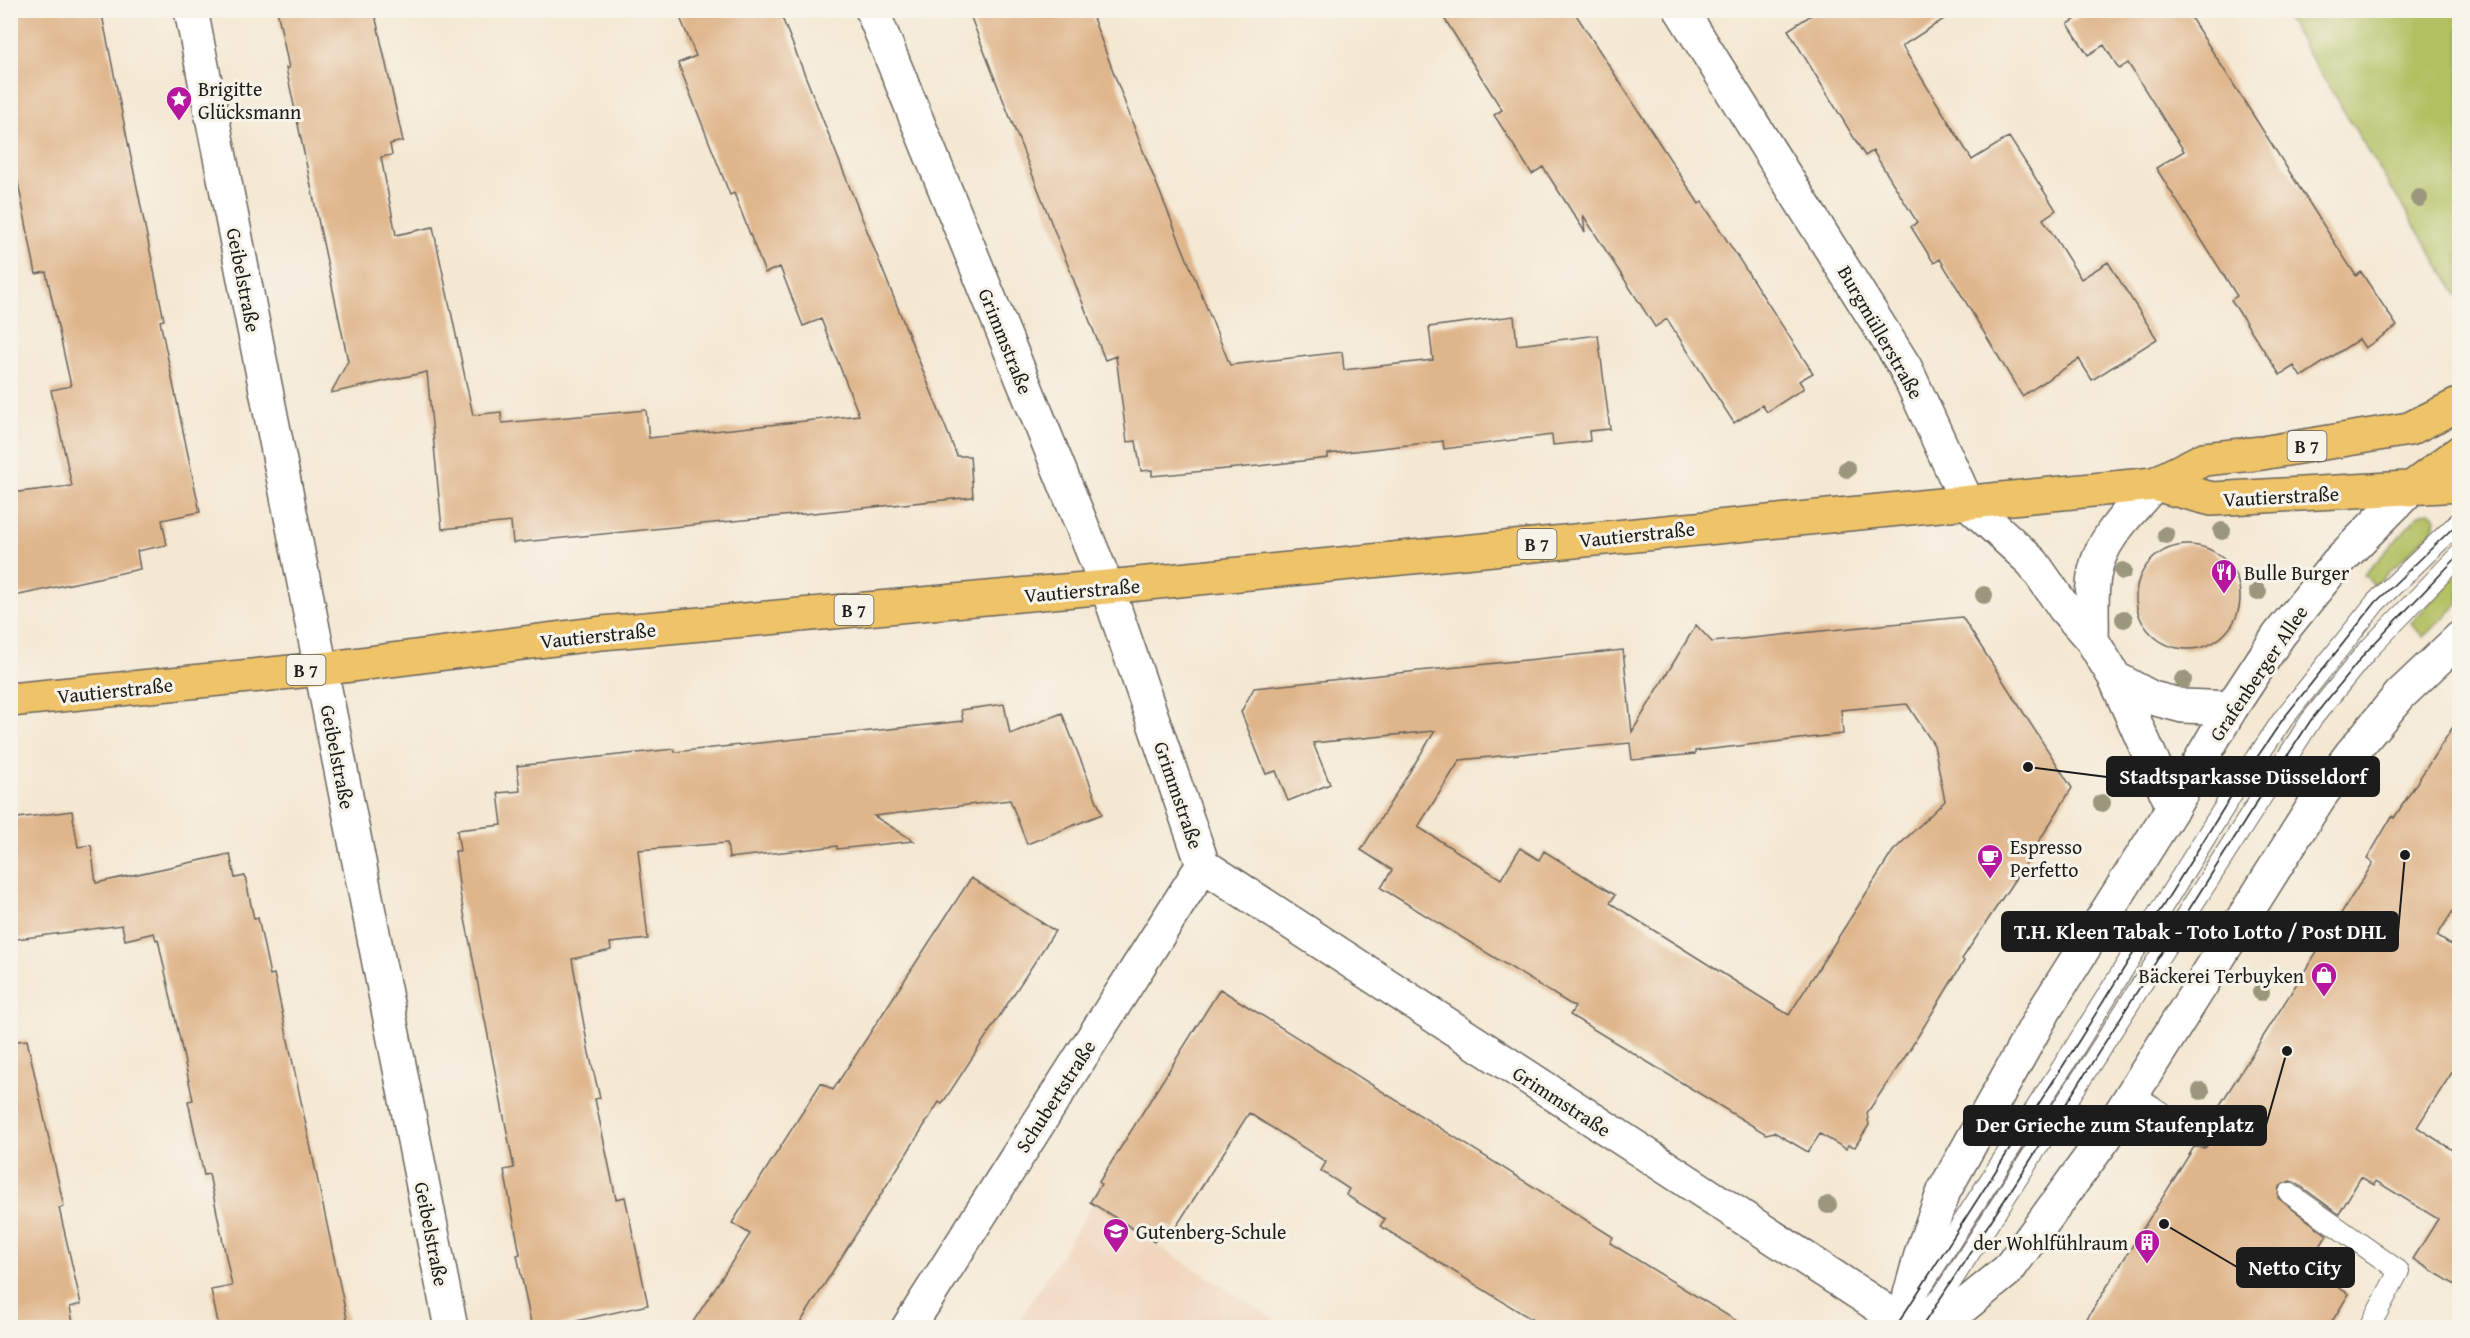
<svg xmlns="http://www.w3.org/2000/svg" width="2470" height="1338" font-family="'Gentium Book Plus',serif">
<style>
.built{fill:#f1d5bd}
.green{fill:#b2c062;stroke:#676e3f;stroke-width:1.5}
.building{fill:#dfb68c;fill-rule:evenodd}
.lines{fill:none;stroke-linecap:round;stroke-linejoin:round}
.service-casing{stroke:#68635c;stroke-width:22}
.minor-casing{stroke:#68635c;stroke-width:36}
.tertiary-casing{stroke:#68635c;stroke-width:36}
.primary-casing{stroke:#68635c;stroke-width:36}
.service{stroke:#fff;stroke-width:20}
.minor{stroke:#fff;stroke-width:33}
.tertiary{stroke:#fff;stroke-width:33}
.primary{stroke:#efc469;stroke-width:33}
.tram{stroke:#1c1c1c;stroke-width:1.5}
.tree{fill:#9a977c}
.labels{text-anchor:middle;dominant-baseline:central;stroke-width:6;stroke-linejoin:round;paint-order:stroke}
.shield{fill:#f7f3e8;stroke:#5e5c59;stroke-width:1.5}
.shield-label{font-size:18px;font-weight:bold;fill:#1c1c1c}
.poi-label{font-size:20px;fill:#1c1c1c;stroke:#f7f3e8;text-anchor:start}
.street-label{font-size:20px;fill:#1c1c1c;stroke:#f7f3e8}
.leader{fill:none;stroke:#1c1c1c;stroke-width:2}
.callout-dot{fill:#1c1c1c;stroke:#f7f3e8;stroke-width:2}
.callout{fill:#1c1c1c;stroke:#1c1c1c;stroke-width:2}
.callout-label{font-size:21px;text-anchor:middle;font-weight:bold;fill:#fff}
</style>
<rect width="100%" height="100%" fill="#f7f3e8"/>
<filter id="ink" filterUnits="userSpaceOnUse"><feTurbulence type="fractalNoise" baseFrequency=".0167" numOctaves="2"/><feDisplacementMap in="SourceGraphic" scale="12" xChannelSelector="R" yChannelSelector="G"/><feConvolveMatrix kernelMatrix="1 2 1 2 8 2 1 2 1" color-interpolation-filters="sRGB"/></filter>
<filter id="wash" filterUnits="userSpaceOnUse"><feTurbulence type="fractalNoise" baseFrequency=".008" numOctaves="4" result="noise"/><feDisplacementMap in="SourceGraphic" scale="24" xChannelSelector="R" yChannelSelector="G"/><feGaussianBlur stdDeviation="1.35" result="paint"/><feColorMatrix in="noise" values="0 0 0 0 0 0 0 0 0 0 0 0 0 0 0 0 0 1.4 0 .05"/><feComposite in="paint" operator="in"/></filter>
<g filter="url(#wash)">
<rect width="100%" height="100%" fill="#f4e8d3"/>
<!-- built -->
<path class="built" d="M1093,1205L1249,1303L1286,1327H1015Z"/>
<!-- green -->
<path class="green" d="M2282,11H2459V298Z
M2429,512L2434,514L2436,519L2431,532L2375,585L2364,575L2420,514Z
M2459,572V603L2423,637L2411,623Z"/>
<g id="blocks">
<!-- building -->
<path class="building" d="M10,10H101L164,320L160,321L200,512L162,520L167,545L137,551L140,569L10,597V493L72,486L51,390L71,386L46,272L36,274L10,142Z
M277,10H374L403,141L390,144L392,155L381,157L396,235L433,227L473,415L501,412L502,423L646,410L649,438L859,415L821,319L803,326L780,267L765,273L734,193L730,195L678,63L696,56L677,10H779L957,456H970L973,497L513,543L511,522L442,529L427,372L331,393L348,361L286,68H289Z
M968,10H1090L1142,148L1230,365L1342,352L1344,370L1433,360L1429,327L1514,316L1517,345L1598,335L1610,429L1589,431L1590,441L1553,445L1552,435L1444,449L1443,441L1328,454V458L1258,466L1152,476V470L1141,471L1136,441L1127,442L1116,356L1105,360Z
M1439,10H1573L1699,204L1702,202L1813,373L1799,381L1804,388L1767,412L1762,405L1734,423L1667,319L1655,327L1583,215L1585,232L1543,167L1532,174L1494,115L1502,110Z
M1819,10H1958L1902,46L1972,160L2009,137L2056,210L2043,219L2081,279L2108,262L2157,339L2092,380L2079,359L2022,396L1940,259L1934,263L1911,227L1917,222L1873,151L1865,156L1788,30Z
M2082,10H2186L2356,276L2361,272L2397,326L2365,348L2359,339L2301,377L2294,366L2280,375L2231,300L2237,296L2156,168L2184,151L2128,63L2119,69L2104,45L2088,55L2068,24L2084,14Z
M2136 597a52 52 0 1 1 104 0a52 52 0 1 1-104 0Z
M1962,617L2072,788L2025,864L1962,959L1964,961L1907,1054L1867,1113L1869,1125L1855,1147L1848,1145L1846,1149L1820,1134L1808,1152L1774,1132L1766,1134L1570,1015L1575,1007L1381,888L1392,870L1361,850L1435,731L1313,743L1330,784L1288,801L1276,771L1266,774L1241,712L1254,688L1623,650L1632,732L1696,625L1712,642ZM1907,704L1934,745L1945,801L1893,851L1789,1015L1610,903L1615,895L1544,851L1539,860L1520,848L1501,879L1418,827L1460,760L1630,743L1632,760L1695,754V751L1843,734L1841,710Z
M1004,704L1010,734L1062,713L1102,814L1027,844L1010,800L874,816L914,841L837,849V846L729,858L727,843L638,850L648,939L610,943L611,950L572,959L589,1053L600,1098L595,1099L616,1199L625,1197L648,1305L545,1328H532L517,1255L520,1254L504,1170L514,1168L460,893L455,851H460L457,830L502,825L498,793L520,791L517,766L674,749L675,752L963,721L961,710Z
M2460,716V900L2437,936L2460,951V1060L2417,1127L2460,1155V1288L2413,1259L2438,1219L2376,1181L2374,1185L2361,1177L2339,1214L2296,1183L2290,1181L2279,1187L2278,1198L2327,1235L2307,1268L2349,1294L2328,1328H2081L2194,1147L2205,1148L2210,1143L2211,1132L2206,1127L2373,863L2367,859L2392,816L2394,818Z
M72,811L78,847L91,845L96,883L230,854L235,878L245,876L254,919L258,918L270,975L274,974L349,1328H219L211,1290L232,1286L209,1174L204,1175L188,1101L193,1100L158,939L156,940L154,933L125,940L122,925L10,940V819Z
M971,878L1055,931L942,1104L939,1102L797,1328H689L750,1234L732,1223L821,1083L833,1090Z
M1220,989L1613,1237L1610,1243L1748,1328H1546L1380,1226L1385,1219L1346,1195L1349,1189L1321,1171L1326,1162L1249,1113L1174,1230L1165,1225L1154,1242L1090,1202L1101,1184L1099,1182Z
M27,1040L64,1207L59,1208L81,1304L70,1307L74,1328H10V1042Z"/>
</g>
</g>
<g filter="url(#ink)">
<use href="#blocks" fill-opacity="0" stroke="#68635c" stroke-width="1.5"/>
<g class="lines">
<!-- service casing -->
<g class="service-casing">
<path id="service" d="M2133,1094L2200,1137
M2289,1193L2399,1271L2369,1328
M1922,1286L2070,1055L2235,790L2283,719L2376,602L2460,521
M1916,1317L1942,1296L2311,720L2366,652L2460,554"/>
</g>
<!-- minor casing -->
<g class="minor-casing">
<path id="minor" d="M191,10L451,1328
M872,10L1107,587L1203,865L1906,1324
M1681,10L1905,367L1967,502L2033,563L2065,609L2092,640L2115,678L2173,807
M2092,640C2093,618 2090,592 2095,571C2102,537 2132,510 2154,484
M2115,678L2152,698L2183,706L2231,708
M908,1328L1203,865"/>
</g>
<!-- tertiary casing -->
<g class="tertiary-casing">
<path id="tertiary" d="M1906,1324L1954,1314L2008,1270L2106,1136L2320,796L2351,754L2400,695L2460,638
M1904,1328L1910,1294L1922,1251L1944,1191L2046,1008L2173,807L2231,708L2279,635L2337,563L2410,489"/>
</g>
<!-- primary casing -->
<g class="primary-casing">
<path id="primary" d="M2154,484L2212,499L2460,485
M2410,489L2460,452
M10,700L321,669L602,633L1107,587L2154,484L2204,459L2262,453L2409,429L2460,404"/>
</g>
<!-- service -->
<use href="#service" class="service"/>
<!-- minor -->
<use href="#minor" class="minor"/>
<!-- tertiary -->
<use href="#tertiary" class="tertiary"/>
<!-- primary -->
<use href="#primary" class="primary"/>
<!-- tram -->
<path class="tram" d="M1895,1328L2070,1055L2235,790L2283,719L2376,602L2460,521
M1921,1328L2028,1164L2257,802L2311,720L2366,652L2460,554"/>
</g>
<!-- trees -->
<g class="tree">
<circle cx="2419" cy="198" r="9"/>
<circle cx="1847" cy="469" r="9"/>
<circle cx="2222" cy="531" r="9"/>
<circle cx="2166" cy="535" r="9"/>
<circle cx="2123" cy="571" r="9"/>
<circle cx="2258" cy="592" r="9"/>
<circle cx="1984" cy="595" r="9"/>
<circle cx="2124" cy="619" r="9"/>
<circle cx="2183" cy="680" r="9"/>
<circle cx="2102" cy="803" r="9"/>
<circle cx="2261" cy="992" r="9"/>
<circle cx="2201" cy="1091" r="9"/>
<circle cx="1828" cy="1205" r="9"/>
</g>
</g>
<!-- icons -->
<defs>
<g id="sight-pin" transform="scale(1.35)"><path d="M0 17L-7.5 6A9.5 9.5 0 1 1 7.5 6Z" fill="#b5179e" stroke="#f7f3e8"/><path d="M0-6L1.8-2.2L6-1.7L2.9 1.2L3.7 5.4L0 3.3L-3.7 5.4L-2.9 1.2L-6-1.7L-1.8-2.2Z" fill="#fff"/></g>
<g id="restaurant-pin" transform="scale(1.35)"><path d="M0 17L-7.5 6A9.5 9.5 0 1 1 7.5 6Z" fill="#b5179e" stroke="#f7f3e8"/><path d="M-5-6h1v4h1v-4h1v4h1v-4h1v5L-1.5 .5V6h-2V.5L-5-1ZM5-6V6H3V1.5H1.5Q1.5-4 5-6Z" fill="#fff"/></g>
<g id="cafe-pin" transform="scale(1.35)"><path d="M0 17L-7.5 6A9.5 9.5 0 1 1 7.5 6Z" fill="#b5179e" stroke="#f7f3e8"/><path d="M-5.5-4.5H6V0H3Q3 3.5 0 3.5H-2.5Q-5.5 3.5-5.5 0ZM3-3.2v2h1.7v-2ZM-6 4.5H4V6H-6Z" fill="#fff"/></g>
<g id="shop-pin" transform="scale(1.35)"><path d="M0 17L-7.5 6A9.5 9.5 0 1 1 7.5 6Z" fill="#b5179e" stroke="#f7f3e8"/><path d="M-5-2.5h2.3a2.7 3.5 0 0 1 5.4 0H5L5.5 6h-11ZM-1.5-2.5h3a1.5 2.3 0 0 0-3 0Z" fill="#fff"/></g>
<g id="school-pin" transform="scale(1.35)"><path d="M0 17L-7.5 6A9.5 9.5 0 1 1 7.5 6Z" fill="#b5179e" stroke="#f7f3e8"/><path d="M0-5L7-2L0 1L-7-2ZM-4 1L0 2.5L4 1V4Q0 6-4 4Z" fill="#fff"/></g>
<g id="building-pin" transform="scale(1.35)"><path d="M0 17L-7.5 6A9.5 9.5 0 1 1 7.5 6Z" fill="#b5179e" stroke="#f7f3e8"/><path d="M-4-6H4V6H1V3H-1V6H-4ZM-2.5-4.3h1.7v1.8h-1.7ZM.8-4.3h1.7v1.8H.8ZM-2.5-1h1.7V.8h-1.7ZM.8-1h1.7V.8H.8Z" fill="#fff"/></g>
</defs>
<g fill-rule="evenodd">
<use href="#sight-pin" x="179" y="99"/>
<use href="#restaurant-pin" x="2224" y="572"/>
<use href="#cafe-pin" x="1990" y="857"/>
<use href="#shop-pin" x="2324" y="975"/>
<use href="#school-pin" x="1116" y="1231"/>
<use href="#building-pin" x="2147" y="1242"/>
</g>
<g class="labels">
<!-- shield labels -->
<g class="shield">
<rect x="2287.5" y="431" width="39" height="30" rx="4.5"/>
<rect x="1517.5" y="529" width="39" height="30" rx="4.5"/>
<rect x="834.5" y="595" width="39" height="30" rx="4.5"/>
<rect x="286.5" y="655" width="39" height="30" rx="4.5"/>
</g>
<g class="shield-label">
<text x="2307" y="446">B 7</text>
<text x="1537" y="544">B 7</text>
<text x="854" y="610">B 7</text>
<text x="306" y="670">B 7</text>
</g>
<!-- poi labels -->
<g class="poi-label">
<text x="198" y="88">Brigitte<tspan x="198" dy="23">Glücksmann</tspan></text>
<text x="2244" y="572">Bulle Burger</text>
<text x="2010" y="846">Espresso<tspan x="2010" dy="23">Perfetto</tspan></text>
<text x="2304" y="975" text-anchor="end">Bäckerei Terbuyken</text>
<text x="1136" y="1231">Gutenberg-Schule</text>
<text x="2128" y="1242" text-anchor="end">der Wohlfühlraum</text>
</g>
<!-- street labels -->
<g class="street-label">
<text transform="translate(244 280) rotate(79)">Geibelstraße</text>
<text transform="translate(1881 332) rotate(60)">Burgmüllerstraße</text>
<text transform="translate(1006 341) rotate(68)">Grimmstraße</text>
<text transform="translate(2281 496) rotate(-3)">Vautierstraße</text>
<text transform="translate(1637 534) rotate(-6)">Vautierstraße</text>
<text transform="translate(1082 590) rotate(-5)">Vautierstraße</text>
<text transform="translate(598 635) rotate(-6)">Vautierstraße</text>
<text transform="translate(2258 673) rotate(-56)">Grafenberger Allee</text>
<text transform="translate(115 690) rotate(-6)">Vautierstraße</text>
<text transform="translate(338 757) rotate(79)">Geibelstraße</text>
<text transform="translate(1179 795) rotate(71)">Grimmstraße</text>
<text transform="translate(1055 1096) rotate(-57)">Schubertstraße</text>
<text transform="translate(1562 1101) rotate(33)">Grimmstraße</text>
<text transform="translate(432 1234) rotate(79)">Geibelstraße</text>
</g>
</g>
<!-- callouts -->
<path class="leader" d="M2028 767L2107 777M2405 855L2398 932M2287 1051L2266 1125M2164 1224L2237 1267"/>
<g class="callout-dot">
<circle cx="2028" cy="767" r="6"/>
<circle cx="2405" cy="855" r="6"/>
<circle cx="2287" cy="1051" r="6"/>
<circle cx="2164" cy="1224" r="6"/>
</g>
<g class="callout">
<rect x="2107" y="757" width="272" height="39" rx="6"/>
<rect x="2002" y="912" width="396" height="39" rx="6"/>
<rect x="1964" y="1106" width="302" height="39" rx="6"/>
<rect x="2237" y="1248" width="117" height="39" rx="6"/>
</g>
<g class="callout-label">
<text x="2243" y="784">Stadtsparkasse Düsseldorf</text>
<text x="2200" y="939">T.H. Kleen Tabak - Toto Lotto / Post DHL</text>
<text x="2115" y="1132">Der Grieche zum Staufenplatz</text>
<text x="2295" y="1275">Netto City</text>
</g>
<!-- margin -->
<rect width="2470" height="1338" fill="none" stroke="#f7f3e8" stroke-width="36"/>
</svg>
